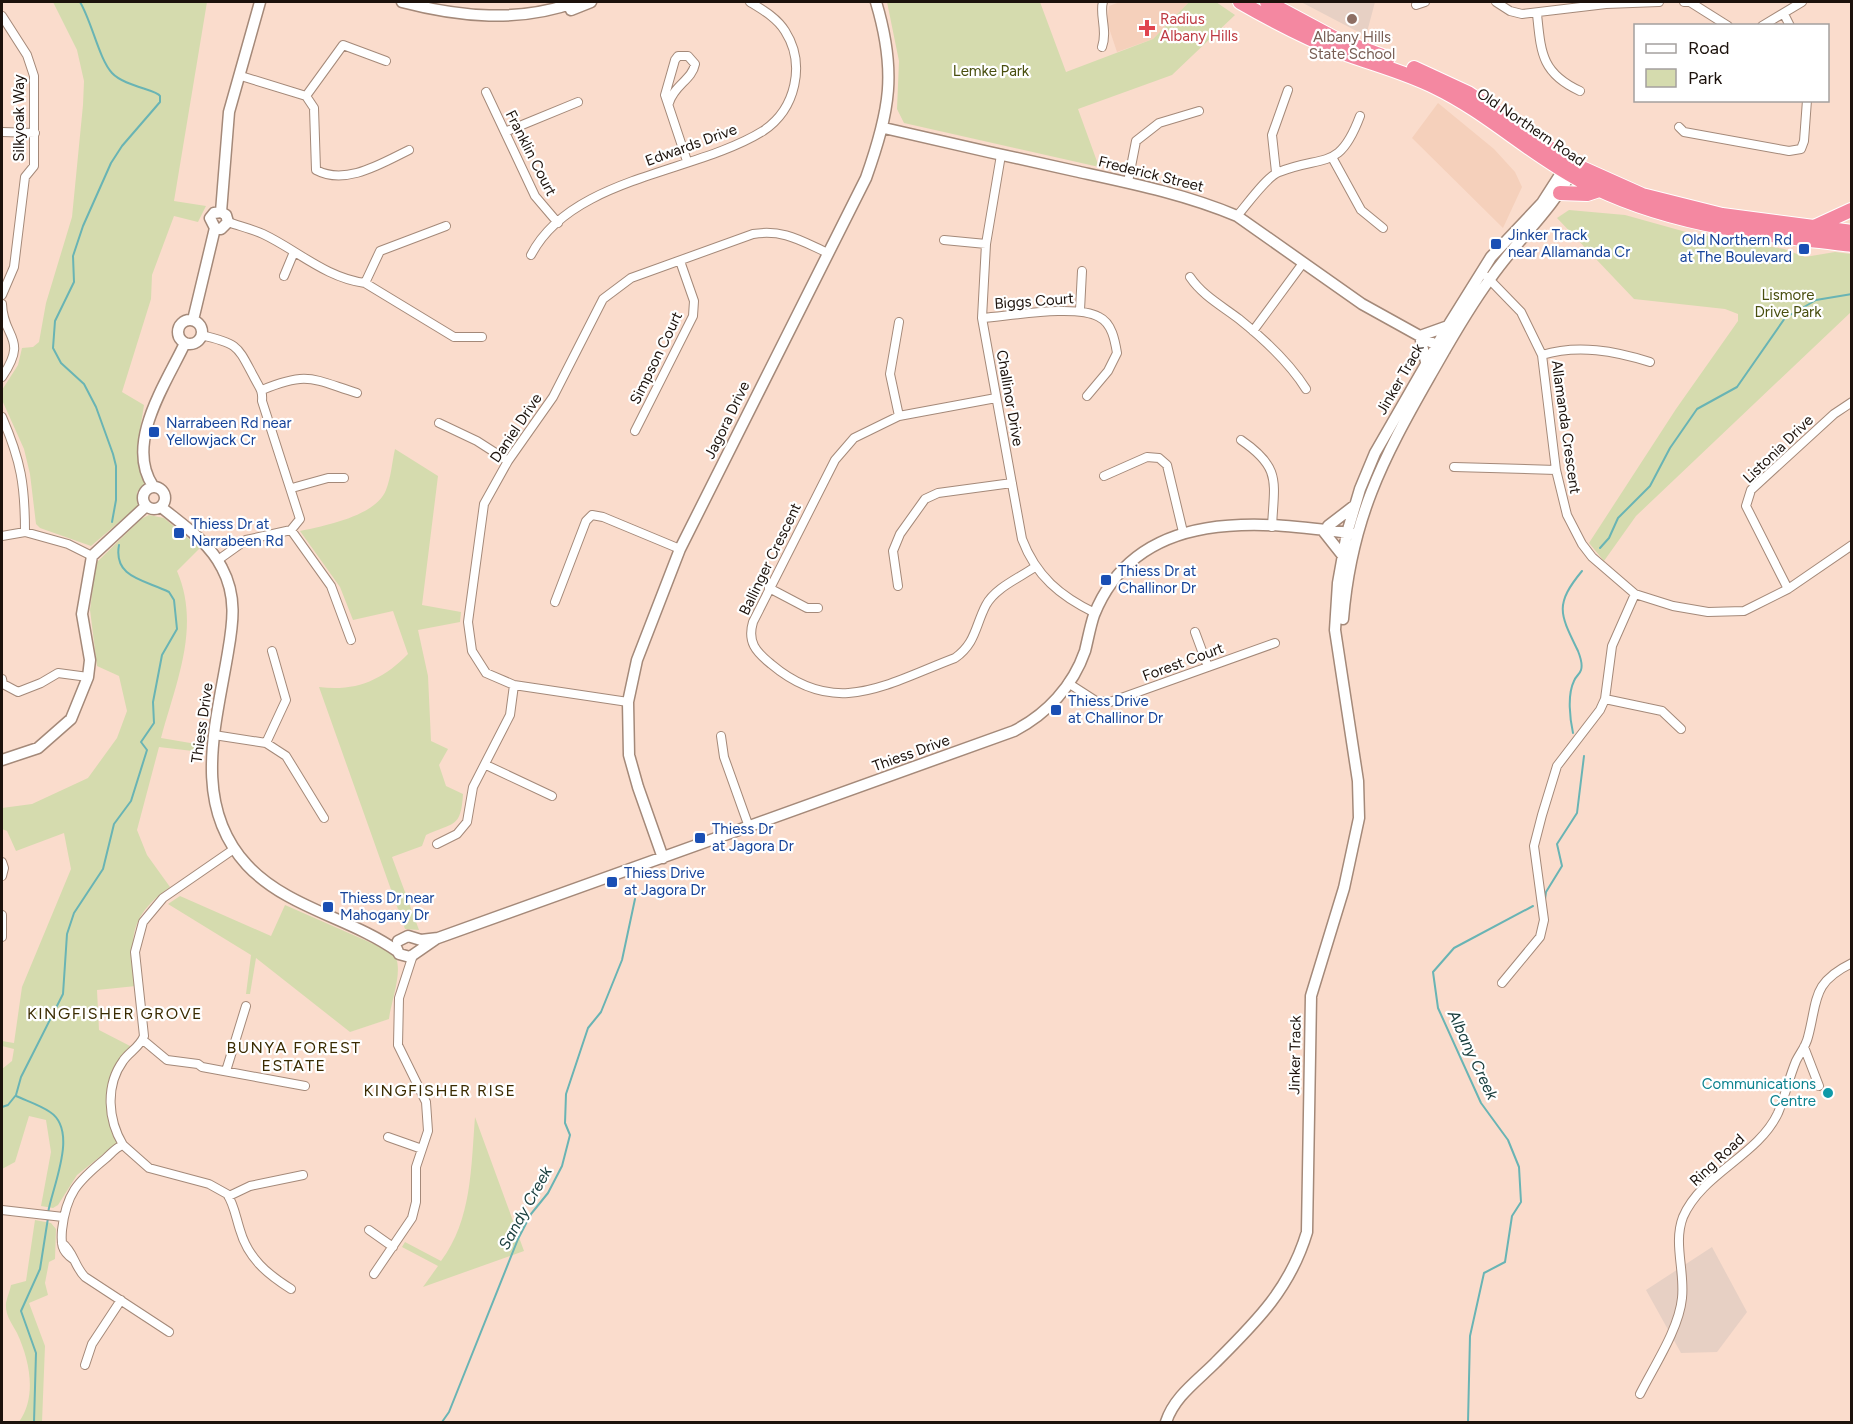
<svg xmlns="http://www.w3.org/2000/svg" width="1853" height="1424" font-family="Figtree,sans-serif">
<style>
.built{fill:#f5d0bb}
.education{fill:#e7d0c4}
.green{fill:#d5dbae}
.lines{fill:none;stroke-linecap:round;stroke-linejoin:round}
.stream{stroke:#69b4b4;stroke-width:2}
.street-casing{stroke:#a48979;stroke-width:10}
.secondary-casing{stroke:#a48979;stroke-width:13}
.highway-casing{stroke:#fff;stroke-width:16}
.street{stroke:#fff;stroke-width:8}
.secondary{stroke:#fff;stroke-width:10}
.highway{stroke:#f488a1;stroke-width:14}
.education-dot{fill:#8d6e63;stroke:#fff;stroke-width:2}
.health-dot{fill:#e0444e;stroke:#fff;stroke-width:2}
.transit-dot{fill:#1a4fb4;stroke:#fff;stroke-width:2}
.culture-dot{fill:#0f9aa8;stroke:#fff;stroke-width:2}
.labels{text-anchor:middle;dominant-baseline:central;stroke-width:4.5;stroke-linejoin:round;paint-order:stroke}
.health-label{font-size:15px;fill:#be3a42;stroke:#fff;text-anchor:start}
.education-label{font-size:15px;fill:#785e54;stroke:#fff}
.park-label{font-size:15px;fill:#494f0f;stroke:#fff}
.street-label{font-size:15px;fill:#1c120c;stroke:#fff}
.transit-label{font-size:15px;fill:#164399;stroke:#fff;text-anchor:start}
.culture-label{font-size:15px;fill:#0d838f;stroke:#fff;text-anchor:end}
.neighbourhood-label{font-size:16px;letter-spacing:1.5px;fill:#3a2b01;stroke:#fff}
.water-label{font-size:16px;font-style:italic;fill:#1c4040;stroke:#fff}
</style>
<rect width="100%" height="100%" fill="#fadccc"/>
<!-- built -->
<path class="built" d="M1120,2H1189L1153,39L1117,52L1107,22L1109,6Z
M1438,103L1494,149L1515,172L1522,187L1503,228L1412,138Z"/>
<!-- education -->
<path class="education" d="M1301,2H1375L1366,36Z
M1712,1247L1747,1312L1717,1352L1681,1353L1646,1290Z"/>
<!-- green -->
<path class="green" d="M53,2H207L174,201L206,206L198,222L174,216L152,275L151,299L122,392L144,405L137,449L148,483L137,492L138,506L91,546L40,528L36,524L30,474L24,449L2,400V390L18,365L22,348L33,347L39,342L46,303L72,217L83,105L84,81L77,50Z
M887,2H1040L1066,72L1153,39L1189,2H1216L1235,15L1172,75L1078,109L1099,167L904,123L897,109L899,61Z
M1569,210L1625,215L1686,232L1784,249L1805,257L1835,252L1851,254V312L1636,516L1604,561L1589,543L1676,409L1738,321V314L1725,309L1634,299L1557,218Z
M395,449L438,476L422,605L461,612L460,622L418,630L428,676L431,741L448,749L439,765L446,786L463,794C461,829 453,822 426,835L422,846L392,857L419,930L405,929L319,687C355,692 383,680 408,654L393,611L353,620L340,587L300,531C324,526 376,516 386,490C391,478 392,462 395,449Z
M149,515L164,518L200,548L177,571C201,627 176,682 161,738L202,745L201,752L159,747L137,830L147,855L170,887C127,918 131,938 136,986L97,990L99,1030L132,1047C112,1064 101,1091 109,1117C112,1126 117,1135 116,1144L77,1175L58,1205L53,1208L41,1206L51,1152L46,1120L29,1116L15,1162L2,1169V1069L12,1061L14,1049L2,1046V1041L14,1043L22,987L71,869L64,833L16,851L7,831L2,829V808L32,804L88,778L117,738L127,711L119,676L97,666L90,610L96,563L141,519Z
M180,896L271,936L285,905L392,952C406,965 391,1000 389,1019L350,1032L256,958L250,994H246L251,955L168,904Z
M475,1117L524,1251L423,1287L438,1266L402,1247L405,1242L441,1261C472,1220 471,1167 475,1117Z
M35,1220L51,1223L56,1229L55,1259L49,1262L45,1283L48,1295L29,1303L45,1346L42,1422H19C37,1397 30,1361 17,1333C12,1323 5,1316 6,1303C7,1297 10,1291 11,1285L26,1281Z"/>
<g class="lines">
<!-- stream -->
<path class="stream" d="M80,2C92,22 99,59 112,73C124,86 157,90 160,96V102L122,146L111,163L83,226L73,256L74,282L55,321L53,348L61,363L84,384L96,407L113,454L116,466V500L112,522
M1600,548L1609,538L1618,518L1650,486L1670,448L1697,409L1737,387L1785,318L1816,300L1852,294
M1573,733C1570,719 1567,695 1574,681C1575,677 1580,674 1581,670C1583,664 1580,656 1578,651C1560,614 1554,605 1582,571
M1545,899L1546,892L1562,866L1557,844L1577,813L1584,756
M16,1096C27,1101 40,1105 50,1112C79,1131 52,1187 48,1213
M2,1107L8,1105L16,1095L21,1077L63,994L67,934L74,913L103,869L114,824L131,801L147,750L141,742L154,723L153,702L162,655L177,629L174,600L169,592C145,580 113,578 119,545
M34,1422L36,1353L21,1311L40,1269L48,1218
M442,1422L449,1412L518,1239L531,1214L548,1193L562,1166L570,1135L565,1123L566,1094L588,1028L601,1012L622,960L635,899
M1468,1422L1470,1336L1484,1273L1505,1262L1512,1216L1521,1202L1519,1167L1508,1140L1481,1103L1438,1008L1433,972L1454,948L1533,906"/>
<!-- street casing -->
<g class="street-casing">
<path id="street" d="M1496,2L1510,11L1522,14L1606,4L1659,2
M1684,2H1690L1728,26
M1416,5L1425,2
M1537,14C1541,52 1541,73 1580,91
M1784,14L1790,26
M2,16L27,55L34,76V166L25,177L14,267L2,295
M1762,26L1802,2
M1102,47C1108,31 1099,14 1103,2
M241,76L306,96L314,108L316,170C346,186 382,163 409,150
M486,92L535,196L558,223
M306,96L343,45L386,61
M669,103C674,85 692,80 695,64L688,56H678L675,60L665,95L687,161
M1679,127L1684,132L1789,151L1801,149L1804,141L1807,100
M2,132L35,133
M505,132L578,102
M1001,155L986,244L982,318L1022,539C1036,576 1060,596 1095,613
M1333,159L1361,210L1383,228
M1276,172L1272,135L1288,90
M1128,182L1136,141L1159,123L1199,111
M1237,216C1246,206 1267,176 1279,172C1324,154 1339,172 1360,116
M228,222C239,226 252,229 263,234C297,250 326,278 365,283L454,337H482
M944,240L986,244
M531,255C571,177 696,173 763,131C796,109 806,64 785,31C777,18 763,10 750,2
M284,276L294,252
M1190,277C1202,295 1222,306 1239,319C1264,339 1289,362 1306,389
M1487,277L1521,312L1542,355L1556,470L1567,515L1582,544L1592,557L1635,594L1673,606L1708,612L1744,611L1788,589L1852,545
M365,283L380,251L446,226
M2,304C3,339 29,337 2,377
M1080,310L1082,271
M982,318C1011,316 1076,304 1099,317C1112,323 1115,341 1117,353L1108,371L1087,396
M1253,331L1303,263
M201,335C240,344 237,346 255,379C259,387 263,390 262,401L300,519L291,530L246,540L218,560
M1542,355C1578,344 1615,351 1650,362
M262,390C308,371 312,379 357,393
M996,398L899,416L854,438L835,460L753,622C747,642 756,652 771,664C836,719 886,684 955,658C976,643 975,626 986,605C995,588 1019,578 1035,567
M899,416L890,374L899,322
M2,417C21,461 25,485 25,532
M439,423L477,441L508,461
M635,431L693,316L694,301L680,261
M1241,440C1282,468 1274,482 1272,527
M1454,467L1556,470
M1104,476L1147,457L1159,458L1167,465L1183,532
M292,488L328,478H344
M291,530L331,586L351,640
M2,536L25,532L68,544L92,556
M898,586L893,551L900,534L925,499L938,493L1012,483
M769,588L807,608H818
M1788,589L1746,506L1751,490L1834,414L1852,402
M555,602L586,521L592,515L603,517L680,549
M1195,632L1208,667
M2,679L3,684L18,692L41,683L58,673L88,677
M1068,683L1096,701L1110,702L1275,643
M1605,699L1662,711L1681,729
M628,702L514,685L486,673L472,651L468,622L484,504L508,461L553,397L603,299L631,278L753,234C784,229 801,241 828,253
M214,735L266,743L286,756L324,818
M721,736L724,757L749,827
M266,743L286,700L272,651
M486,765L552,796
M437,844L457,834L467,822L473,787L510,715L514,685
M2,862L4,868L2,876
M2,915V937
M1502,983L1540,937L1544,920L1534,846L1542,815L1557,766L1600,710L1605,699L1612,646L1635,594
M143,1040L167,1060L198,1064L202,1067L305,1086
M1804,1047L1819,1086
M226,1071L246,1006
M388,1137L422,1149
M123,1145L149,1168L209,1184L227,1194C234,1204 236,1218 240,1230C248,1258 267,1274 291,1289
M229,1196L250,1186L303,1175
M2,1210L63,1217
M369,1230L393,1247
M62,1243C74,1252 74,1266 85,1277L169,1332
M73,1259C61,1251 61,1243 62,1230C66,1194 77,1182 105,1159C111,1154 116,1147 123,1145C108,1120 105,1086 123,1061C129,1052 140,1047 144,1036L135,952L143,922L163,898L234,849
M374,1274L412,1218L416,1202V1167L428,1131L426,1102L398,1045L399,998L413,955
M85,1365L92,1344L121,1300
M1640,1394C1654,1366 1679,1329 1682,1298C1685,1271 1673,1243 1683,1217C1702,1173 1758,1156 1778,1113C1785,1096 1789,1078 1796,1061C1800,1053 1806,1046 1808,1037C1818,1000 1811,983 1852,963"/>
</g>
<!-- secondary casing -->
<g class="secondary-casing">
<path id="secondary" d="M402,2C459,17 519,23 576,2
M571,10L591,2
M884,128C948,143 1011,157 1075,171C1130,183 1185,194 1237,216L1362,304L1445,350
M221,212L229,112L260,2
M215,228L221,229L228,222L226,215L221,212
M215,228L210,218L214,213L221,212
M193,320L215,228
M178 332a12 12 0 1 1 24 0a12 12 0 1 1-24 0Z
M1426,362L1420,336L1448,326
M153,486C124,443 167,382 185,343
M143 498a11 11 0 1 1 22 0a11 11 0 1 1-22 0Z
M161,507C183,525 209,542 222,568C237,596 233,623 228,652C216,725 191,804 247,865C287,908 351,918 397,951
M1328,526L1354,506
M1324,532L1343,556
M1343,619C1351,520 1382,460 1430,376C1449,343 1467,310 1490,279C1516,241 1551,211 1573,170
M2,760L38,748L71,719L88,677L90,660L82,614L92,556L146,506
M663,858L638,787L629,755L628,702L637,660L680,549L866,178C890,110 897,72 876,2
M398,941L408,936L421,940L438,938L1014,731C1047,714 1073,686 1085,651C1088,639 1090,627 1094,615C1138,505 1262,521 1357,534
M396,947L399,954L410,957L436,939
M1166,1422C1174,1397 1197,1381 1215,1363C1256,1322 1290,1289 1307,1232L1311,996L1344,888L1359,818L1358,781L1335,630L1338,583L1347,533L1360,489L1375,453L1448,326L1491,257L1542,203L1567,164"/>
</g>
<!-- highway casing -->
<g class="highway-casing">
<path id="highway" d="M1240,2C1273,21 1306,38 1341,52C1373,64 1405,72 1435,87C1487,112 1529,153 1580,180C1664,225 1758,234 1852,245
M1267,2L1334,38L1388,58
M1414,68L1468,93L1575,165L1642,195L1722,215L1852,232
M1560,193L1587,194L1599,190
M1814,227L1851,210"/>
</g>
<!-- street -->
<use href="#street" class="street"/>
<!-- secondary -->
<use href="#secondary" class="secondary"/>
<!-- highway -->
<use href="#highway" class="highway"/>
</g>
<!-- markers -->
<circle class="education-dot" cx="1352" cy="19" r="6"/>
<path class="health-dot" d="M1144 19h6v6h6v6h-6v6h-6v-6h-6v-6h6z"/>
<g class="transit-dot">
<rect x="1490" y="238" width="12" height="12" rx="3"/>
<rect x="1798" y="243" width="12" height="12" rx="3"/>
<rect x="148" y="426" width="12" height="12" rx="3"/>
<rect x="173" y="527" width="12" height="12" rx="3"/>
<rect x="1100" y="574" width="12" height="12" rx="3"/>
<rect x="1050" y="704" width="12" height="12" rx="3"/>
<rect x="694" y="832" width="12" height="12" rx="3"/>
<rect x="606" y="876" width="12" height="12" rx="3"/>
<rect x="322" y="901" width="12" height="12" rx="3"/>
</g>
<circle class="culture-dot" cx="1828" cy="1093" r="6"/>
<g class="labels">
<!-- health labels -->
<g class="health-label">
<text x="1160" y="19">Radius<tspan x="1160" dy="17">Albany Hills</tspan></text>
</g>
<!-- education labels -->
<g class="education-label">
<text x="1352" y="37">Albany Hills<tspan x="1352" dy="17">State School</tspan></text>
</g>
<!-- park labels -->
<g class="park-label">
<text x="991" y="71">Lemke Park</text>
<text x="1788" y="295">Lismore<tspan x="1788" dy="17">Drive Park</tspan></text>
</g>
<!-- street labels -->
<g class="street-label">
<text transform="translate(19 118) rotate(-90)">Silkyoak Way</text>
<text transform="translate(1531 127) rotate(34)">Old Northern Road</text>
<text transform="translate(691 145) rotate(-20)">Edwards Drive</text>
<text transform="translate(531 153) rotate(63)">Franklin Court</text>
<text transform="translate(1151 174) rotate(14)">Frederick Street</text>
<text transform="translate(1034 301) rotate(-4)">Biggs Court</text>
<text transform="translate(656 358) rotate(-64)">Simpson Court</text>
<text transform="translate(1400 379) rotate(-60)">Jinker Track</text>
<text transform="translate(1010 398) rotate(80)">Challinor Drive</text>
<text transform="translate(727 420) rotate(-64)">Jagora Drive</text>
<text transform="translate(1566 427) rotate(82)">Allamanda Crescent</text>
<text transform="translate(516 428) rotate(-56)">Daniel Drive</text>
<text transform="translate(1778 449) rotate(-44)">Listonia Drive</text>
<text transform="translate(770 559) rotate(-64)">Ballinger Crescent</text>
<text transform="translate(1183 662) rotate(-20)">Forest Court</text>
<text transform="translate(202 723) rotate(-82)">Thiess Drive</text>
<text transform="translate(911 753) rotate(-20)">Thiess Drive</text>
<text transform="translate(1295 1055) rotate(-89)">Jinker Track</text>
<text transform="translate(1717 1160) rotate(-43)">Ring Road</text>
</g>
<!-- transit labels -->
<g class="transit-label">
<text x="1508" y="235">Jinker Track<tspan x="1508" dy="17">near Allamanda Cr</tspan></text>
<text x="1792" y="240" text-anchor="end">Old Northern Rd<tspan x="1792" dy="17">at The Boulevard</tspan></text>
<text x="166" y="423">Narrabeen Rd near<tspan x="166" dy="17">Yellowjack Cr</tspan></text>
<text x="191" y="524">Thiess Dr at<tspan x="191" dy="17">Narrabeen Rd</tspan></text>
<text x="1118" y="571">Thiess Dr at<tspan x="1118" dy="17">Challinor Dr</tspan></text>
<text x="1068" y="701">Thiess Drive<tspan x="1068" dy="17">at Challinor Dr</tspan></text>
<text x="712" y="829">Thiess Dr<tspan x="712" dy="17">at Jagora Dr</tspan></text>
<text x="624" y="873">Thiess Drive<tspan x="624" dy="17">at Jagora Dr</tspan></text>
<text x="340" y="898">Thiess Dr near<tspan x="340" dy="17">Mahogany Dr</tspan></text>
</g>
<!-- culture labels -->
<g class="culture-label">
<text x="1816" y="1084">Communications<tspan x="1816" dy="17">Centre</tspan></text>
</g>
<!-- neighbourhood labels -->
<g class="neighbourhood-label">
<text x="115" y="1013">KINGFISHER GROVE</text>
<text x="294" y="1047">BUNYA FOREST<tspan x="294" dy="18">ESTATE</tspan></text>
<text x="440" y="1090">KINGFISHER RISE</text>
</g>
<!-- water labels -->
<g class="water-label">
<text transform="translate(1473 1055) rotate(65)">Albany Creek</text>
<text transform="translate(525 1208) rotate(-61)">Sandy Creek</text>
</g>
</g>
<!-- border -->
<rect width="1853" height="1424" fill="none" stroke="#1c120c" stroke-width="6"/>
<!-- legend -->
<rect x="1634" y="24" width="195" height="78" fill="#ffffff" stroke="#a4a09e" stroke-width="1.5"/>
<rect x="1646" y="44" width="30" height="9" fill="#ffffff" stroke="#a4a09e" stroke-width="1.5"/>
<text x="1688" y="54" font-size="18" fill="#1c120c">Road</text>
<rect x="1646" y="69" width="30" height="18" fill="#d5dbae" stroke="#a4a09e" stroke-width="1.5"/>
<text x="1688" y="84" font-size="18" fill="#1c120c">Park</text>
</svg>
